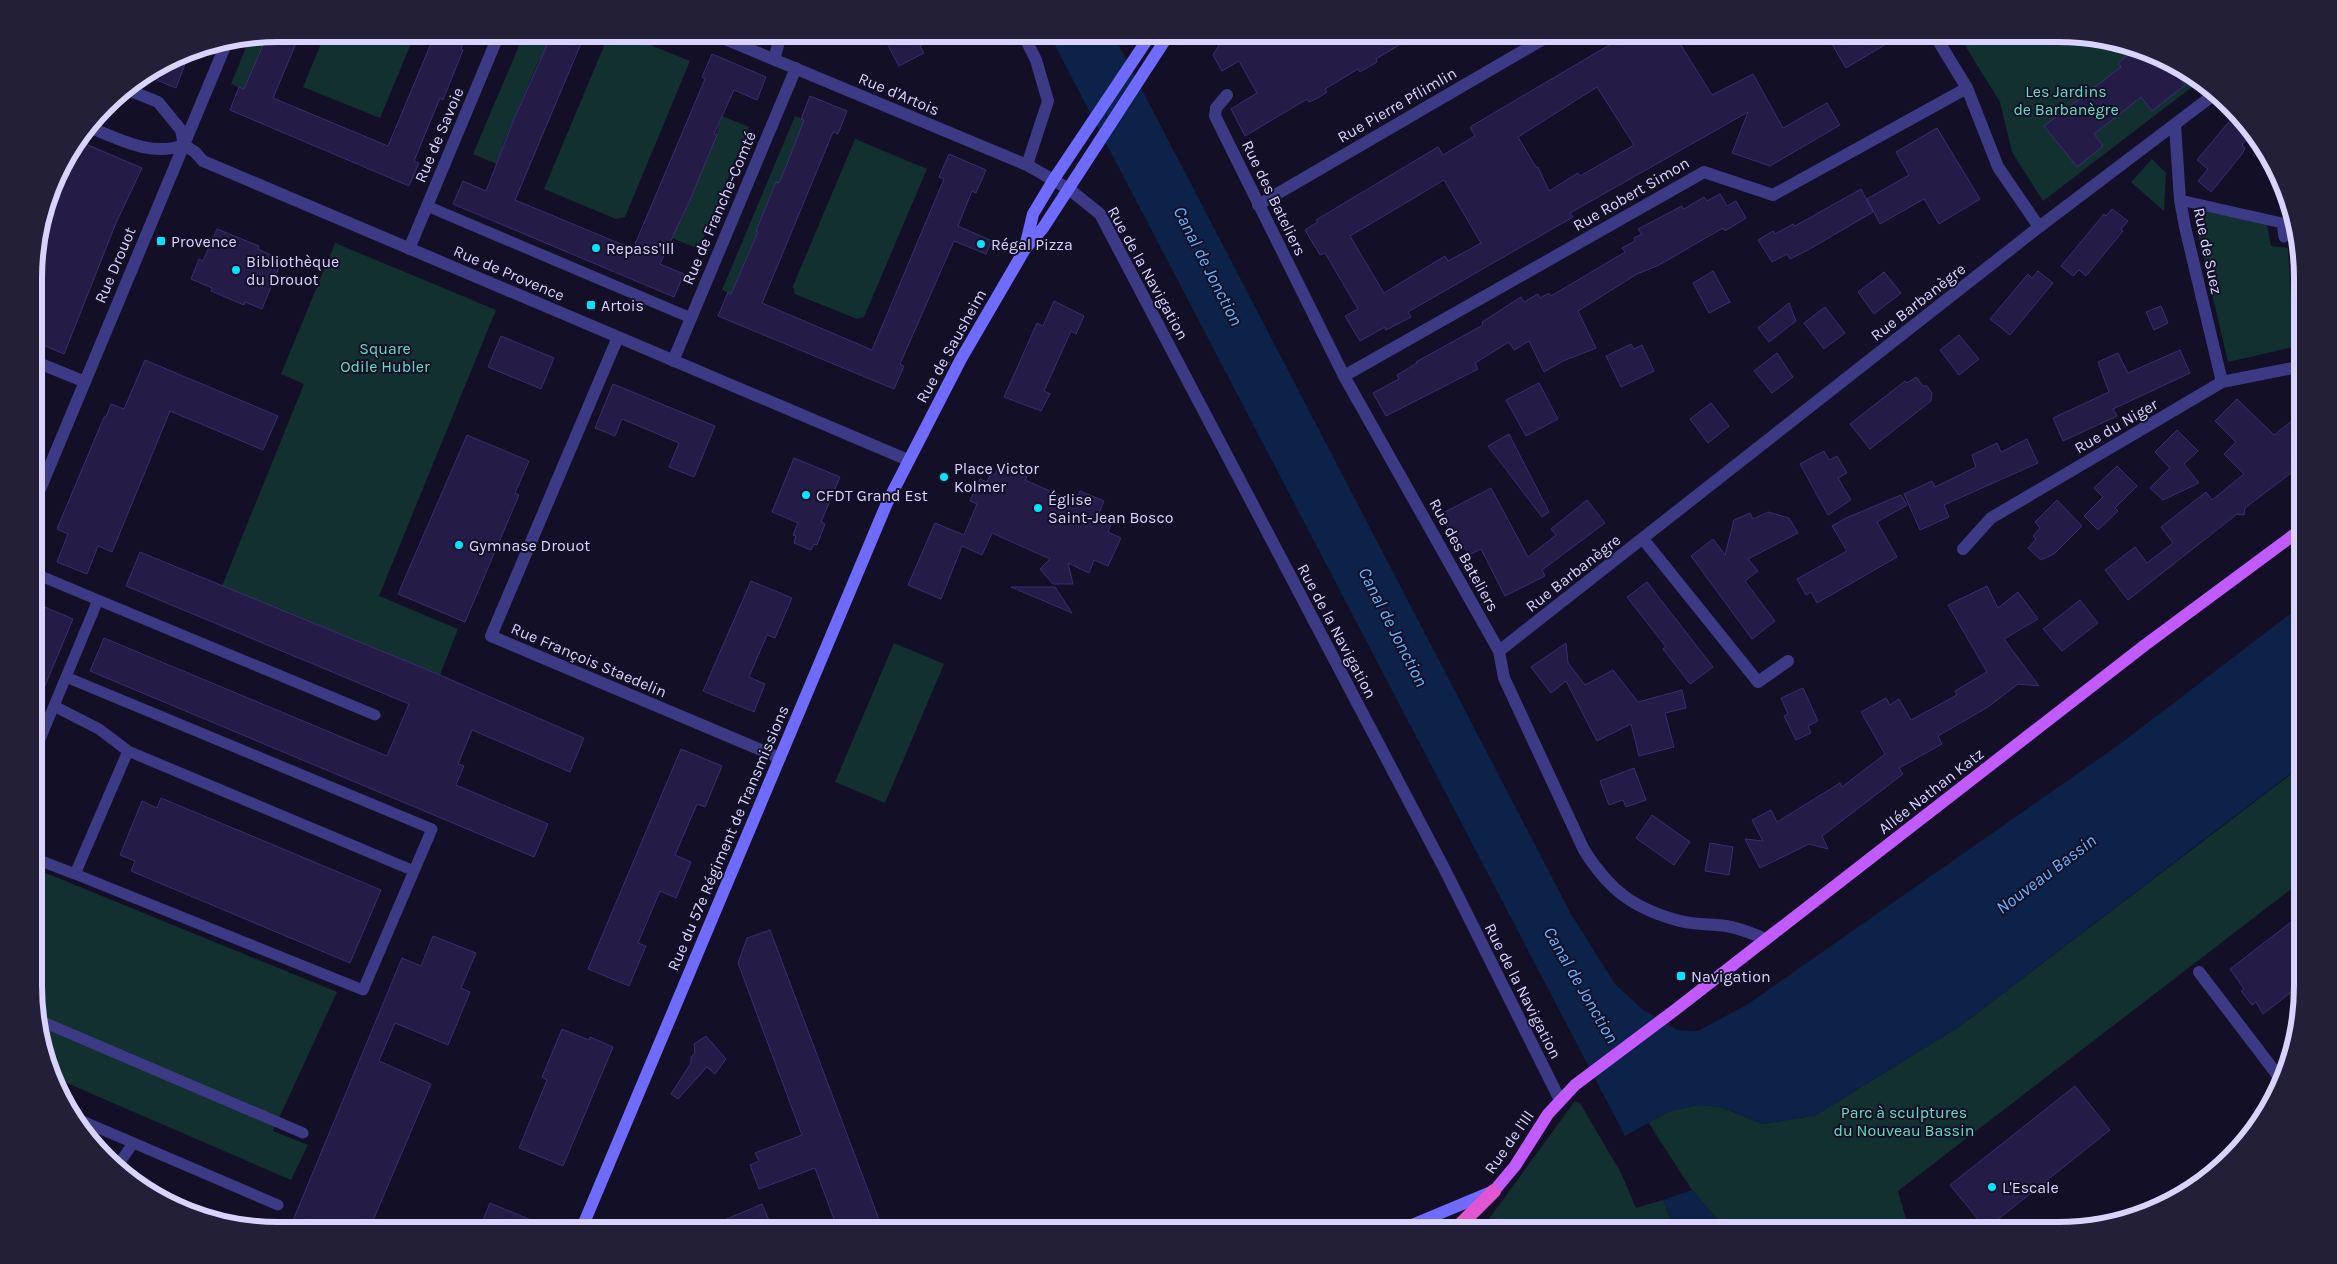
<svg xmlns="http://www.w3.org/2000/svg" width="2337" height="1264" font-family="Karla,sans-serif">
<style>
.green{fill:#12302f}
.water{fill:#0c2248}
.building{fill:#241b47;stroke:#3b2d73;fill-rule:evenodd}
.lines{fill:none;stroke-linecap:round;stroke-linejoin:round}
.service{stroke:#3d3a85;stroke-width:11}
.minor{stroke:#3d3a85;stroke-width:12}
.secondary{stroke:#6f6bff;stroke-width:12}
.primary{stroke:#c25bff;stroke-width:12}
.trunk{stroke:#e055d1;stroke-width:14}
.poi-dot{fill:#00e5ff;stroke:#130f26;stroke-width:2}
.labels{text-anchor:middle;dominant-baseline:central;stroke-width:4;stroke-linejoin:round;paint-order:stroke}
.park-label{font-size:16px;fill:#5fe0c0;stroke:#130f26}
.street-label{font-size:16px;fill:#d9d4ff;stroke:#130f26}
.poi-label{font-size:16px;fill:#d9d4ff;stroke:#130f26;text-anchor:start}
.water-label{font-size:18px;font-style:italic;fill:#62b6ff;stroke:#130f26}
.rim{fill:none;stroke:#d9d4ff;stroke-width:6}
</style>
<rect width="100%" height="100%" fill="#130f26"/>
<!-- green -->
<path class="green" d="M325,34H415L380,118L303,87Z
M524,34L549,43L542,61L539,60L502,147L504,148L497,164L473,154Z
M609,34H623L690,61L625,217L616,219L544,189Z
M1958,34C2044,34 2128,26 2200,81L2043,201L2012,152L2000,102Z
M267,36L244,90L231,84L249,40Z
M722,116L749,127L699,249L672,238L678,221H681L709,154Z
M795,116L805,120L779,183L776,182L756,230L758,232L732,294L722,290Z
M855,139L927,169L864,317L857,319L795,294L793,286Z
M2152,159L2166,173L2164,211L2131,182Z
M2192,208L2267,224L2271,246L2288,248L2294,347L2228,362Z
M335,243L496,310L379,596L458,629L440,675L222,586L304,384L281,374Z
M894,643L944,664L885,803L835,782Z
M2303,765V880L1898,1191L1906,1219L1879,1230H1749L1718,1220L1692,1190L1648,1122L1670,1111L1698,1105L1721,1107L1763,1124L1816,1115L1960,1026Z
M36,869L337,992L273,1131L308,1145L291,1180L53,1077L47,1065L36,1017Z
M1575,1101L1580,1103L1621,1173L1636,1208L1663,1200L1675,1230H1486L1483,1227Z"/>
<!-- water -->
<path class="water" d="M1049,34H1113L1571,914L1615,984L1642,1009L1677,1030L1698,1031L1748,1004L2120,744L2303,604V764L1960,1026L1816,1115L1763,1124L1721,1107L1698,1105L1670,1111L1625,1136Z
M1692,1190L1718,1220L1749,1230H1675L1663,1200Z"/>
<!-- building -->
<path class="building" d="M278,34H300L273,98L388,146L435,34H467L461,49L463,50L443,100L440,98L414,161L419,163L409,186L230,110L239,87L244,89L267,36Z
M552,34H585L515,200L633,249L705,79L702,77L712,54L766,77L757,100L734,90L714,134L717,135L690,200L660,264L684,274L674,297L453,204L463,181L486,191L514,119Z
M882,34H944L920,46L924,53L899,66Z
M1233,34H1417L1376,59L1377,62L1360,72L1358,69L1325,89L1327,92L1318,98L1309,102L1307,99L1245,136L1231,109L1257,93L1239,61L1222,71L1213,55L1221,42Z
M1628,34H1674L1712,95L1753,74L1783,128L1827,103L1840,125L1770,166L1732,153L1748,112L1570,213L1573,217L1408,312L1411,317L1386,330L1385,327L1360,341L1345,316L1358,309L1325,253L1320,255L1305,230L1318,222L1316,220L1438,147L1443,155L1475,136L1470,127ZM1597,87L1634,145L1580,176L1578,173L1549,191L1538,167H1536L1518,137ZM1444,180L1481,243L1448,261L1445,256L1384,293L1350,236Z
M1826,34H1903L1846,68Z
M2137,48L2182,67L2175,73L2185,85L2152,111L2141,97L2094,134L2103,146L2077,167L2044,126L2121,67L2118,63Z
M174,59L185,64L176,88L147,76Z
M810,96L847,111L838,134L833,132L762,303L872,350L944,179L939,177L949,154L986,170L976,193L972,191L958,226L992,241L986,254L954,241L900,364L904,366L894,389L718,316L728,292L731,294L758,232L756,231L776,182L779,183L787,164L804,120L801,119Z
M2237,112L2253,131L2242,145L2245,148L2242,154L2211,192L2198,181L2208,169L2197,160Z
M1937,128L1980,199L1939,224L1924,199L1880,224L1867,199L1909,175L1896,152Z
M81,142L142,168L116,223L64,354L36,342V247L59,170Z
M1861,189L1873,212L1808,250L1790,259L1787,254L1772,262L1758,240L1773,231L1775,234L1793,224L1795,226Z
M1720,194L1727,206L1736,201L1746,218L1725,231L1723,228L1659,265L1637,274L1578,311L1596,348L1563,361L1544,372L1529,341L1514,350L1509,342L1475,363L1478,369L1386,416L1373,393L1399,379L1397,375L1417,363L1416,362L1483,325L1482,322L1521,297L1524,302L1538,294L1540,298L1549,293L1551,296L1625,252L1622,248L1635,241L1634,238L1642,234L1638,229L1682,206L1684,209L1704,197L1707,201Z
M2112,209L2128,221L2121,229L2123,231L2086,276L2079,270L2073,276L2061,266L2104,214L2106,216Z
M217,229L259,246L258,249L282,260L262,309L245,302L244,305L211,291L212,288L191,279L199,259L203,261Z
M1713,271L1730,302L1709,313L1693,283Z
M2038,271L2053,283L2010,335L1990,319L2028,274L2032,278Z
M1884,272L1901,293L1874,314L1858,292Z
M1054,301L1084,316L1076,334L1071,331L1044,391L1050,394L1041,411L1004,397L1037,323L1043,326Z
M1789,303L1796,321L1769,342L1758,328Z
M2161,306L2168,323L2154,330L2146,312Z
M1825,307L1845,333L1824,349L1804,323Z
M1959,335L1979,359L1959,375L1940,350Z
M501,336L554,358L541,389L488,367Z
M1631,344L1634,349L1642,345L1654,371L1621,387L1606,356Z
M2180,350L2190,373L2113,409L2117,416L2063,441L2053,418L2109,392L2098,362L2118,353L2128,373Z
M1777,353L1793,377L1772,393L1754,371Z
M145,360L278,416L263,450L170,411L112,552L98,546L87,574L57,562L68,534L57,529L104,417H106L111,404L124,409Z
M1916,377L1923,386H1927L1932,393L1931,401L1870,449L1850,424L1905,381L1907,383Z
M1539,383L1558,419L1526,436L1506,400Z
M613,384L715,426L694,477L669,467L679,443L622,419L615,436L595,428Z
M2237,399L2274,435L2303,412V464L2245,508L2244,515L2237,514L2128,600L2105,570L2135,547L2147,563L2173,543L2161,527L2206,492L2212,500L2244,474L2224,454L2236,442L2215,421Z
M1711,403L1729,426L1708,443L1690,419Z
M2177,430L2198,451L2184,464L2199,483L2163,500L2150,488L2170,468L2155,452Z
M1509,434L1549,512L1542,517L1488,446Z
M467,435L529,461L515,493L519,495L465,622L398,594Z
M2027,439L2038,463L1944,505L1949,517L1920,530L1904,494L1932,481L1935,487L1976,467L1972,455L1997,443L2001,452Z
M1824,451L1829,460L1837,456L1847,473L1838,478L1851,500L1828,515L1800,464Z
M794,458L840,477L821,522L825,524L817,545L814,544L811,550L794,543L796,536L793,535L798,523L772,512Z
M2117,466L2137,486L2115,508L2118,511L2098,530L2084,516L2103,497L2094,488Z
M998,468L1005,471L1006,468L1027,477L1025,480L1075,502L1080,491L1104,501L1099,513L1113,519L1108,532L1121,538L1108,566L1094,560L1089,573L1068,563L1073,584H1053L1040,569L1050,559L992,533L982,555L962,546L941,599L908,585L935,523L964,535L977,504L970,501L980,479L987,482L991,473L995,475Z
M1491,488L1528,557L1556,535L1551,529L1587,500L1605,523L1542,570L1545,576L1505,596L1481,549L1469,555L1465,548L1460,551L1441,514Z
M1901,495L1907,505L1877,522L1897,557L1817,603L1811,592L1806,595L1797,579L1847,551L1832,526L1846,518Z
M2057,500L2082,526L2054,554L2041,560L2028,548L2036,539L2033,536L2040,528L2035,522Z
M1768,512L1789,518L1798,533L1748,559L1758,571L1745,581L1775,621L1752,639L1691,556L1713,539L1725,555L1734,520L1750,513L1753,519Z
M140,552L440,675L584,738L570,772L472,730L458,764L464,766L456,785L548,824L534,857L90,671L104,638L387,756L409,704L126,586Z
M751,581L792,598L775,638L767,635L749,677L765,684L754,712L703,691Z
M1647,582L1713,667L1690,684L1663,649L1666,647L1627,597Z
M1987,586L1998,608L2018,592L2038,619L2004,639L2039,686L2018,684L1988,707L1938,736L1942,744L1899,768L1903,774L1822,836L1828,849L1809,844L1760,868L1745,839L1763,841L1752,820L1771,810L1777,822L1840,783L1842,787L1885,754L1861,712L1886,698L1890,705L1899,699L1911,720L1957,695L1955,691L1987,672L1948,605Z
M1011,587H1055L1072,613Z
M2080,600L2098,623L2062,651L2043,629Z
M40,605L73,619L36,707V615Z
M1566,643L1568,663L1585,685L1613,670L1638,702L1682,690L1686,708L1665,713L1674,747L1639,756L1631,724L1597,741L1566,681L1551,693L1531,667Z
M1803,688L1818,721L1808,726L1811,733L1796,740L1784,716L1788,714L1781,698Z
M681,749L722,766L705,807L697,804L675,855L691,862L676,898L660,891L638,943L646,946L629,986L588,969Z
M1634,768L1646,800L1626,807L1623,800L1609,805L1600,781Z
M161,798L381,890L350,963L131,871L135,861L120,855L142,801L157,808Z
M1652,815L1690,842L1674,865L1636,838Z
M1710,843L1733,847L1729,875L1705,871Z
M2295,919L2303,929V983L2263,1014L2256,1002L2252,1005L2241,991L2244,989L2230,969Z
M770,930L883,1230H838L815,1168L759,1189L750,1165L759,1161L755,1153L802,1135L738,963L747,938Z
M433,936L476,953L461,988L470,992L448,1045L395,1023L379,1061L431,1084L369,1230H289L402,958L421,966Z
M562,1029L589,1040L590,1037L613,1047L563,1166L519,1148L547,1080L542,1077Z
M706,1036L726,1059L715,1074L707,1067L678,1099L671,1094L691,1063V1057L695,1053L694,1044Z
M2075,1086L2110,1130L1986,1229L1950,1185Z
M490,1203L555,1230H479Z
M762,1204L773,1230H701Z"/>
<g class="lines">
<!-- service -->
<path class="service" d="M2180,200L2282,223L2284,237
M427,206L691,318
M36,574L98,600L36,749
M98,600L375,715
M66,677L432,829L363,990L75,874
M54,706L99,729L128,751
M36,859L75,874L128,751L414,871
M36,1019L303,1133
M73,1117L278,1205
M117,1167L133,1143"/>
<!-- minor -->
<path class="minor" d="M713,34L1027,165L1069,189L1100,214L1445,870L1560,1100
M1023,34L1036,60L1048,101L1027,165
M1934,34L1967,88L1998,167L2039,227
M774,59L779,42L775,34
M126,89L158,102L181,130L184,145L195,152L203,161L908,460
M1227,95L1216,108L1215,116L1344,376L1499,651L1504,678L1584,850C1609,890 1634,909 1680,921C1695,925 1711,924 1726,926C1740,928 1753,934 1766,939
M2175,125L2180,200L2185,227L2222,382
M91,128C121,140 152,157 184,145
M1258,205L1552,34
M409,249L499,34
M618,337L491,636L780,758
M673,361L796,68
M36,362L83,381
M1344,376L1704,172L1773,195L1967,88
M36,499L226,44
M1643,539L1758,682L1788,661
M1963,549L1991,518L2222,382L2303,366
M1499,651L2039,227L2216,93
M2199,972L2282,1081"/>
<!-- secondary -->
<path class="secondary" d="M1025,247L1033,214L1054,179L1151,34
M581,1230L887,503L961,359L1025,249L1043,228L1169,34
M1400,1230L1491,1192"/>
<!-- primary -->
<path class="primary" d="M1494,1191L1515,1166L1548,1114L1575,1085L1675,1010L2145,645L2303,528"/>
<!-- trunk -->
<path class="trunk" d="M1455,1230L1494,1191"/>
</g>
<!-- markers -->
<g class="poi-dot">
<rect x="156" y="236" width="10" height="10" rx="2.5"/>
<circle cx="981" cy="244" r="5"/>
<circle cx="596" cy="248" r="5"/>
<circle cx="236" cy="270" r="5"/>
<rect x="586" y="300" width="10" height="10" rx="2.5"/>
<circle cx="944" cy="477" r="5"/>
<circle cx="806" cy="495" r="5"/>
<circle cx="1038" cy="508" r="5"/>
<circle cx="459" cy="545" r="5"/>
<rect x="1676" y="971" width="10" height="10" rx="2.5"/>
<circle cx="1992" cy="1187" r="5"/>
</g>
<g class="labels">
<!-- park labels -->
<g class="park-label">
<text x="2066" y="91">Les Jardins<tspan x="2066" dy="18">de Barbanègre</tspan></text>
<text x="385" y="348">Square<tspan x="385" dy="18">Odile Hubler</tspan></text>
<text x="1904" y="1112">Parc à sculptures<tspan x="1904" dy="18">du Nouveau Bassin</tspan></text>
</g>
<!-- street labels -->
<g class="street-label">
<text transform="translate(899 94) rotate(23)">Rue d'Artois</text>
<text transform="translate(1397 105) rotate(-30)">Rue Pierre Pflimlin</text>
<text transform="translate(439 135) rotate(-67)">Rue de Savoie</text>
<text transform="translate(1631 194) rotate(-30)">Rue Robert Simon</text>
<text transform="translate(1274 198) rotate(64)">Rue des Bateliers</text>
<text transform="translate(719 208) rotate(-67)">Rue de Franche-Comté</text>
<text transform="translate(2208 251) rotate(78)">Rue de Suez</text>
<text transform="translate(115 265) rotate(-67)">Rue Drouot</text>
<text transform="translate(509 273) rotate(23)">Rue de Provence</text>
<text transform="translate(1148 273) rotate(61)">Rue de la Navigation</text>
<text transform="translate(1918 302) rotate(-38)">Rue Barbanègre</text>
<text transform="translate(951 346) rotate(-61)">Rue de Sausheim</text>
<text transform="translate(2116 426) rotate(-30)">Rue du Niger</text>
<text transform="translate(1464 555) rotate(61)">Rue des Bateliers</text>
<text transform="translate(1573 573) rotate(-38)">Rue Barbanègre</text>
<text transform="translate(1337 631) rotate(62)">Rue de la Navigation</text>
<text transform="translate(589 660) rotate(23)">Rue François Staedelin</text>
<text transform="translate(1931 791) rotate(-38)">Allée Nathan Katz</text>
<text transform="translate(728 838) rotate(-67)">Rue du 57e Régiment de Transmissions</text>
<text transform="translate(1523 991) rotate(63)">Rue de la Navigation</text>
<text transform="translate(1509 1142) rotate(-55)">Rue de l'Ill</text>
</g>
<!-- poi labels -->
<g class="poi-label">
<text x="171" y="241">Provence</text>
<text x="991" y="244">Régal Pizza</text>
<text x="606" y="248">Repass'Ill</text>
<text x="246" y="261">Bibliothèque<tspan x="246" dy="18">du Drouot</tspan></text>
<text x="601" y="305">Artois</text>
<text x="954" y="468">Place Victor<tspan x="954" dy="18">Kolmer</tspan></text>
<text x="816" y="495">CFDT Grand Est</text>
<text x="1048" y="499">Église<tspan x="1048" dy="18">Saint-Jean Bosco</tspan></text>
<text x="469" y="545">Gymnase Drouot</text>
<text x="1691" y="976">Navigation</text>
<text x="2002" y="1187">L'Escale</text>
</g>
<!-- water labels -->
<g class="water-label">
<text transform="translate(1208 266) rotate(63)">Canal de Jonction</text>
<text transform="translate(1393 627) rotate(63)">Canal de Jonction</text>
<text transform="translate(2046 874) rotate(-37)">Nouveau Bassin</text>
<text transform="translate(1581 985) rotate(60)">Canal de Jonction</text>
</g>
</g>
<!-- crop -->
<path d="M0 0H2337V1264H0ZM278 42H2058A236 236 0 0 1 2294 278V986A236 236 0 0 1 2058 1222H278A236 236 0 0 1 42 986V278A236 236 0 0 1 278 42Z" fill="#231f37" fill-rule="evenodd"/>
<path class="rim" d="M278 42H2058A236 236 0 0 1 2294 278V986A236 236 0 0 1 2058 1222H278A236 236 0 0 1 42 986V278A236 236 0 0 1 278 42Z"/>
</svg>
